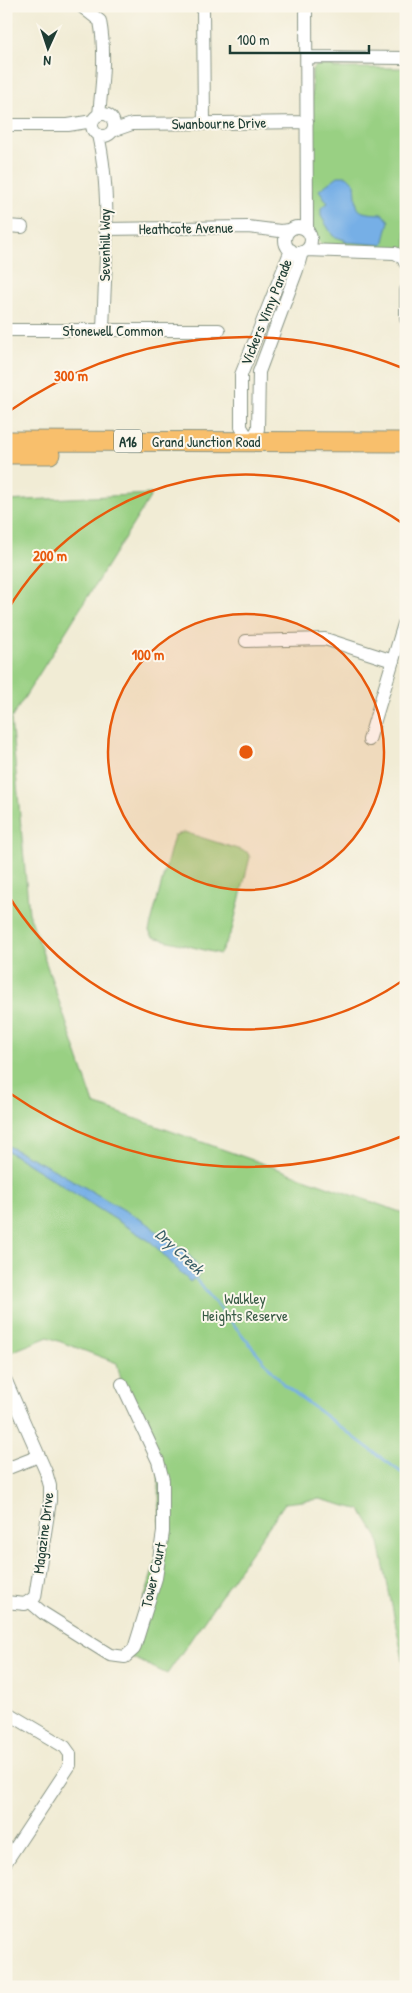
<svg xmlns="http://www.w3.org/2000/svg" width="412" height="1993" font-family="'Patrick Hand',sans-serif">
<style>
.green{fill:#99d083;stroke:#5c865c}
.water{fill:#76afe6;stroke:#4a768d}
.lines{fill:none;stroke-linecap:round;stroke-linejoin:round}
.stream{stroke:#76afe6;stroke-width:2.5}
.minor-casing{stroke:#889484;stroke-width:14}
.highway-casing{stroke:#889484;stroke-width:21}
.minor{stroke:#fff;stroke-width:12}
.highway{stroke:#f8bf6c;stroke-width:19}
.ring{fill:none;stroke:#e8590c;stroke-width:2.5}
.labels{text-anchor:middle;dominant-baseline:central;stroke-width:4;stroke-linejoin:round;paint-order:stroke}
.shield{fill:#fbf7ec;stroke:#61756b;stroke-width:1}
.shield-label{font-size:14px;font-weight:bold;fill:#1f3d34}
.street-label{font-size:15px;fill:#1f3d34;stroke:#fbf7ec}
.park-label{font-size:15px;fill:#375a44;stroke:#fbf7ec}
.water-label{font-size:16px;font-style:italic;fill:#395f69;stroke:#fbf7ec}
.centre{fill:#e8590c;stroke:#fbf7ec;stroke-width:2.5}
.ring-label{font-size:15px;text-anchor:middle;font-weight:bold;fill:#e8590c;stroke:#fbf7ec;stroke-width:4;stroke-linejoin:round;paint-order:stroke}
</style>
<rect width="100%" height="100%" fill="#fbf7ec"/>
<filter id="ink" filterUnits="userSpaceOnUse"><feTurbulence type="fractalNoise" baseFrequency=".02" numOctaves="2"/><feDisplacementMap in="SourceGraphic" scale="10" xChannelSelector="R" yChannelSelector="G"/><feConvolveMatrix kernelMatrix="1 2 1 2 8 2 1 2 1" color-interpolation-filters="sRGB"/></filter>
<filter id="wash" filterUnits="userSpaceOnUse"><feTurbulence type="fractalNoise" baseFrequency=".0096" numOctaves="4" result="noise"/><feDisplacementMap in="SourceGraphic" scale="20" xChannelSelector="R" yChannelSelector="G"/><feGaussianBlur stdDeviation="1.12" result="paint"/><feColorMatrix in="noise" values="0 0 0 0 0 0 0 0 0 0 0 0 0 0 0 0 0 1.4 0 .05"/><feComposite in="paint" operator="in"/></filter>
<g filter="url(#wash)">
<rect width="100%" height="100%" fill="#f1ecd5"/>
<!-- green -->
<path class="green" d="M318,65H332L334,68H406V257L325,247L314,238L310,229L312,69Z
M152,494L11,719L29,913L94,1104L406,1214V1674L378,1538L361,1510L320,1499L285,1503L167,1674L127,1655L161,1544L158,1461L122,1384L117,1363L48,1337L6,1354V501Z
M184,832L247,852L250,857L232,930L220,954L153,937L149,931L174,836Z"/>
<!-- water -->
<path class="water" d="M338,176H347L355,184C358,211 352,213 383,214L389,221L383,245L344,242L345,240L333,236L321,216V208L328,203L319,190Z
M6,1145L53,1169L150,1225C165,1244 195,1250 200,1274L190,1282L151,1242L6,1150Z"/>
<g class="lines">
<!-- stream -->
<path class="stream" d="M194,1277L284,1385L406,1476"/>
</g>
</g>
<g filter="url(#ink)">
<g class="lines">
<!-- minor casing -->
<g class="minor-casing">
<path id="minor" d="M81,6L100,21C106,53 102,84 99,115
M203,6L204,124
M306,6L307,230
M307,57L406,58
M92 125a11 11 0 1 1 22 0a11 11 0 1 1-22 0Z
M6,125H68L93,121
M112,131L132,124L307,122
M98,135C112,196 105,268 103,330
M6,226L22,227
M285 240a13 13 0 1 1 26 0a13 13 0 1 1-26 0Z
M105,229L248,227L280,231L290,230
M291,250L241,375V427L250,441L258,429L259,372L297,270L302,252
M306,250L395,253L402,257L406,264
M406,290V319
M6,330H219
M246,641L325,639L393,661
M369,740L406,617
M6,1381L46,1472L50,1486V1501L35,1597L25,1604L6,1602
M6,1469L39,1456
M29,1601L43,1613L110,1655L125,1657L134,1649L156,1578L163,1532V1480L158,1461L122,1384
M6,1712L65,1747L70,1754V1765L6,1862"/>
</g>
<!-- highway casing -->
<g class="highway-casing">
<path id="highway" d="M6,441L406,442
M6,454H50"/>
</g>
<!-- minor -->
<use href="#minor" class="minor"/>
<!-- highway -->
<use href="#highway" class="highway"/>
</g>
</g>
<!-- distance rings -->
<circle cx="246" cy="752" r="138" fill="#e8590c" fill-opacity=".12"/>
<g class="ring">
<circle cx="246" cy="752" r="138"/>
<path d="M405 979A277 277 0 0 1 7 893M7 611A277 277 0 0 1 405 525"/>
<path d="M405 1135A415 415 0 0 1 8 1092M8 412A415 415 0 0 1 405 369"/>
</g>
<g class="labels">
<!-- shield labels -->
<rect class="shield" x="114" y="429.5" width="28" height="23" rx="4"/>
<g class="shield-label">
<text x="128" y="441">A16</text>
</g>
<!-- street labels -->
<g class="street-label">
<text transform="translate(219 123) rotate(-1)">Swanbourne Drive</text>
<text transform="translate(186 228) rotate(-1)">Heathcote Avenue</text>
<text transform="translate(104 245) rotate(-90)">Sevenhill Way</text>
<text transform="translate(266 312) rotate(-68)">Vickers Vimy Parade</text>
<text x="113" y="330">Stonewell Common</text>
<text x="206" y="441">Grand Junction Road</text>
<text transform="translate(43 1533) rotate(-83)">Magazine Drive</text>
<text transform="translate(153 1575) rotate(-77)">Tower Court</text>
</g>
<!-- park labels -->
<g class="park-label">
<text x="245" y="1298">Walkley<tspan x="245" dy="17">Heights Reserve</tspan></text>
</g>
<!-- water labels -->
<g class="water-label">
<text transform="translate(180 1251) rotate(43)">Dry Creek</text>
</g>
</g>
<circle cx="246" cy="752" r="8" class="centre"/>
<g class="ring-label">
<text x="71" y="381">300 m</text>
<text x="50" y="561">200 m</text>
<text x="148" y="660">100 m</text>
</g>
<!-- margin -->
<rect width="412" height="1993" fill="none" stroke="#fbf7ec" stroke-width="25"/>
<!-- north arrow -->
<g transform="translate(48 48) rotate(183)" stroke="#fbf7ec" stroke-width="4" paint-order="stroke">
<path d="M0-4L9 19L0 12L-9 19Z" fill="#1f3d34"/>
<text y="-8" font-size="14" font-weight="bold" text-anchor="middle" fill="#1f3d34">N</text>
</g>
<!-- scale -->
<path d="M230 45v8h139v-8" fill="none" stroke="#1f3d34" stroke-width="2.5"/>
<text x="237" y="45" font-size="15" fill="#1f3d34" stroke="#fbf7ec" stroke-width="4" paint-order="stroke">100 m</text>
</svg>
